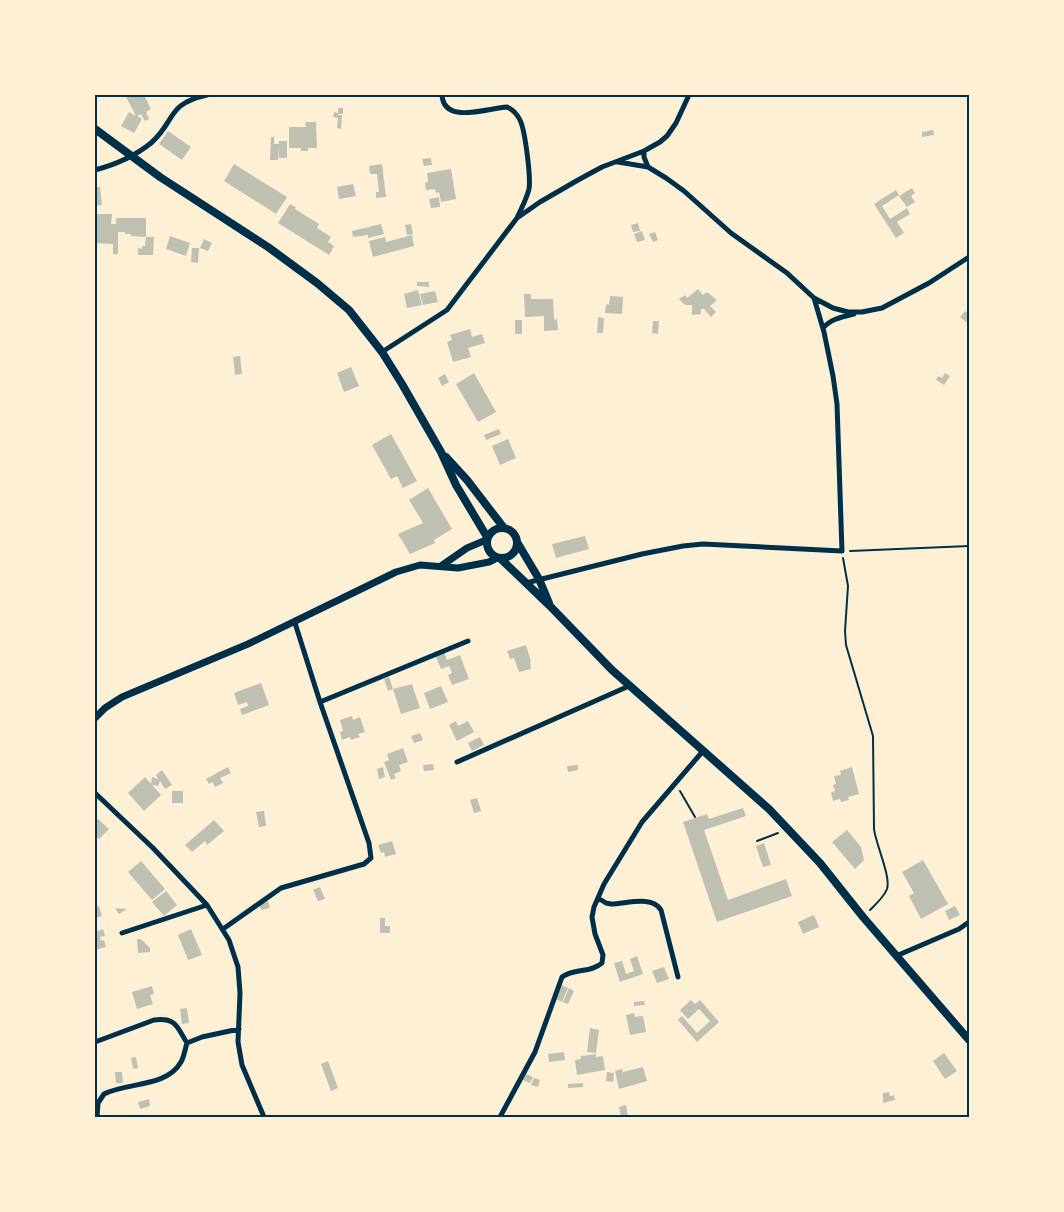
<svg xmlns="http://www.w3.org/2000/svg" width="1064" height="1212" font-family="Lato,sans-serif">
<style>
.building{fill:#bec0b2}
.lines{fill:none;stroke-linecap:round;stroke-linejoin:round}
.path{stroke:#003049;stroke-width:2}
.minor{stroke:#003049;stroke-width:5}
.tertiary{stroke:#003049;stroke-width:7}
.secondary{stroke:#003049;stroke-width:8}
.neatline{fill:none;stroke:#003049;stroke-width:2}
</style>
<rect width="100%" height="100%" fill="#fdf0d5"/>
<!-- building -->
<path class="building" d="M125,95H144L151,109L146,112L149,119L145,121L141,114L137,116L142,119L134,133L121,126L129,112L136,116Z
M338,108H343V114H338Z
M334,112L338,113V115H342L341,129L337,128L338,118L333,117Z
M305,122H316L317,148H308V151H301V148H289V127H306Z
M933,130L934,135L922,137V132Z
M168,131L191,147L182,160L159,144Z
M271,137H274V144H279V141H287V158H279V147L278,160H270Z
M431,158L432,165L424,166L422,159Z
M234,164L287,197L276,214L224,181Z
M382,164L386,197L376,198V192H379L377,174H370L369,166Z
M451,169L456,199L441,202L439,192L436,193L435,189L426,190L425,183L428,182L427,173Z
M95,181L97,187H100L102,205L95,206Z
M353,184L356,196L339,199L337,187Z
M912,188L915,193L911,196L915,202L907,207L899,196Z
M896,190L899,195L882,206L890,219L907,208L910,214L897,222L904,233L896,238L874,204Z
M439,197L440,207L431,208L429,199Z
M290,204L296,207L295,209L319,224L317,228L331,237L328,242L334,246L329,255L278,223Z
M95,214H112L111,224H116V218H146V237H154L153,255H138V248L142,249V246H145L146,237L131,236V234H125V232H118V254H113V244L95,243Z
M638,223L640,231L633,232L631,225Z
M381,224L384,234L368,238V235L353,237L352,231Z
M411,224L413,234L407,235L405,225Z
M642,231L645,240L637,242L634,234Z
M655,232L658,240L653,242L649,234Z
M412,235L414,246L373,257L369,241L385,237L386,242Z
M170,236L190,243L186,256L166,249Z
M204,239L212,243L208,251L200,248Z
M192,248H199L198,263L191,262Z
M417,282H429V287L417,286Z
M698,289L703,295L707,292L717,300L710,306L716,312L711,317L704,309H701V314L692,315V305H685L679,299L685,295L687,298Z
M418,290L422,305L407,308L404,294Z
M435,291L438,302L423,305L420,294Z
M524,294H531V299H553L554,320L557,319L558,330L544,331V316L525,317Z
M610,296L623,297L622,314L605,313L606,304L609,305Z
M965,311L969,314V319L966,322L960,317Z
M598,317L604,318L603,333H597Z
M515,320H522V334H515Z
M653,321H659L658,334L652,333Z
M470,329L472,337L482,334L485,343L468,348L471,357L453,362L447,342L452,340L450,335Z
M240,356L242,374L235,375L233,357Z
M351,367L359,386L344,392L337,373Z
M474,373L496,412L478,422L456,384Z
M945,373L950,376L944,385L936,380L938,376L942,378Z
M445,374L449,382L442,386L438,378Z
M499,429L501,434L486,440L484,435Z
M391,434L417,481L403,488L397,476L391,479L372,445Z
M508,439L516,458L500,465L492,446Z
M428,488L452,529L434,540L435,543L410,554L398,534L423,523L409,500Z
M585,536L589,549L556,558L552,544Z
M526,645L531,661L530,662L531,669L519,672L514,658L510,659L507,651Z
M443,649L447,660L460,655L469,679L452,685L448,675L452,673L449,666L441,669L434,652Z
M389,677L393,689L388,691L384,679Z
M261,683L269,705L242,715L240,709L248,706L247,702L238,705L234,693Z
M412,684L420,708L401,714L393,689Z
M441,686L448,702L430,709L424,693Z
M352,716L353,720L360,717L365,732L358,734L360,737L351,740L350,737L342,740L340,732L343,731L340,720Z
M456,721L458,726L468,721L474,732L457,741L449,725Z
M420,733L423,740L414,743L411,736Z
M480,737L484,745L472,751L468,743Z
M403,748L408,762L399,765L401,771L394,774L396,778L391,780L384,762L389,760L387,754Z
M433,764L434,770L424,771L423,765Z
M578,765V770L568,772L567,766Z
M228,767L231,773L220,778L223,783L215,787L212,782L209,784L206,779Z
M383,767L385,777L379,779L377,769Z
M852,767L859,794L848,797L849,800L841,802L840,799L833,801L831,792L835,791L833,785L836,784L834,776L841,775L840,771Z
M162,770L172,785L165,789L160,781L158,786L152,785L161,795L144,811L128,793L145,777L151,784L152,777L158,779L156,775Z
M172,791H183V803H172Z
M477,798L481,811L474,813L470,800Z
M743,808L746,816L704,830L728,900L786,879L792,896L717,922L683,822L707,814L709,819Z
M264,811L266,826L259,827L256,812Z
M98,819L109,829L99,839L95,835V822Z
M214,820L224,831L207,845L205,841L192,852L185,845Z
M847,830L861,847L864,860L855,869L832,842Z
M392,841L396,854L385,857L384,852L381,853L378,845Z
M764,843L771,865L763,867L756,846Z
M923,860L948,904L921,919L909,896L914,893L902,872Z
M141,861L165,889L152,900L128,872Z
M320,887L325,899L318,901L313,890Z
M166,891L177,905L164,916L152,902Z
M268,901L270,908L261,910L259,904Z
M99,906L102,916L95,918V907Z
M955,906L960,915L949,920L945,911Z
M115,908L127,909L119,914Z
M814,915L819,927L803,934L798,922Z
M380,918H385V926H390V933H380Z
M103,929L105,936L100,937L101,941L104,940L106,947L95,950V932Z
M191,929L202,955L188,960L178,935Z
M137,939H141L150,948V952L138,953Z
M637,956L643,974L620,982L614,963L622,961L626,974L634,971L630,959Z
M664,967L669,979L657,983L652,971Z
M562,985L568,988L562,1002L556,999Z
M152,986L154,994L150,995L153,1004L137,1009L132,992Z
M569,988L574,991L568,1004L563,1002Z
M691,1000L695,1004L700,1000L719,1022L697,1042L678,1020L682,1016L697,1033L710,1021L699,1009L688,1019L680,1010Z
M644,1001L645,1005L634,1006V1002Z
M187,1008L189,1023L182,1024L180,1009Z
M634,1013L635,1017L643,1016L646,1032L630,1035L626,1015Z
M590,1028L599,1030L596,1053L587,1052Z
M564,1052L565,1060L549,1062L548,1054Z
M944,1053L957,1071L945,1079L933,1061Z
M596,1054V1057L603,1056L605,1070L577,1075L575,1060L581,1059V1056Z
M136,1057L138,1068L133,1069L131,1058Z
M328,1061L338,1088L331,1091L321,1064Z
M643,1067L647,1081L619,1089L615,1071L622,1069L623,1072Z
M115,1072H122L123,1083H116Z
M607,1072L614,1073L613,1082L606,1081Z
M526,1074L533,1077L530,1083L523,1080Z
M534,1078L540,1080L538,1087L531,1085Z
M583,1083V1087L568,1088V1084Z
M889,1092L890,1096L894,1095L895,1100L883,1103V1093Z
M149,1099L150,1106L140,1109L138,1102Z
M626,1105L628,1117H621L619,1107Z"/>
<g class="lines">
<!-- path -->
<path class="path" d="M850,551L969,546
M843,558L848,586L845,631L846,645L873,736L874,829C876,845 891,876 887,889C884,897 876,904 870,910
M680,791L695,817
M757,841L778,833"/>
<!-- minor -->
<path class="minor" d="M442,95C444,125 487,108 507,107C514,110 517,114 520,120C525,130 531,177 529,189C527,198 521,209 517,218
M644,151V157L648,167L666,178L684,191L731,233L787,273L814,298L833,308L848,312H862L882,308L929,283L969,257
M618,162L648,167
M95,170C114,165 135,156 151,143C176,121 166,104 207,95
M823,328C831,319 842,317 854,314
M382,352L447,310L517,218L540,202L578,180L602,167L644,151L660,142L667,136L676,123L689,95
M526,583L642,554L683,546L703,544L842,551L837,404L833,376L824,332L814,298
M320,702L468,641
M457,762L629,686
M95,793L153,848L207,905L229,940L238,967L240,993L238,1042L242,1065L264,1117
M598,898L606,903L611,904C626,904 652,895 661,910L678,977
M223,929L281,888L364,864L371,858L369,843L320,702L295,623
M122,933L207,905
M896,956L959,929L969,922
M95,1042L154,1020C176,1017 177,1027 187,1043
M97,1117L98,1103L104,1094C127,1082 166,1088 181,1062C184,1057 185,1049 187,1043L202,1037L239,1029
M500,1117L535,1052L562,977C574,968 591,973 602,963L603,955L595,934L592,917L594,907L604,884L642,822L703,751"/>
<!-- tertiary -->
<path class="tertiary" d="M441,566L467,548L486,540
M95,718L105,708L122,697L248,644L396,572L420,565L458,568L489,562L497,558"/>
<!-- secondary -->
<path class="secondary" d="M95,129L160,177L268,247L317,283L349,310L382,352L402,384L441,452L456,485L487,537
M446,457L467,480L504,528
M487 543a15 15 0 1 1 30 0a15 15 0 1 1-30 0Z
M517,542L539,579L549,603
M501,559L549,605L612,670L769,809L820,863L863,917L969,1040"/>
</g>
<!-- border -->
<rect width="1064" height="1212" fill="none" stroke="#fdf0d5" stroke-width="192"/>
<rect x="96" y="96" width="872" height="1020" class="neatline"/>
</svg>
